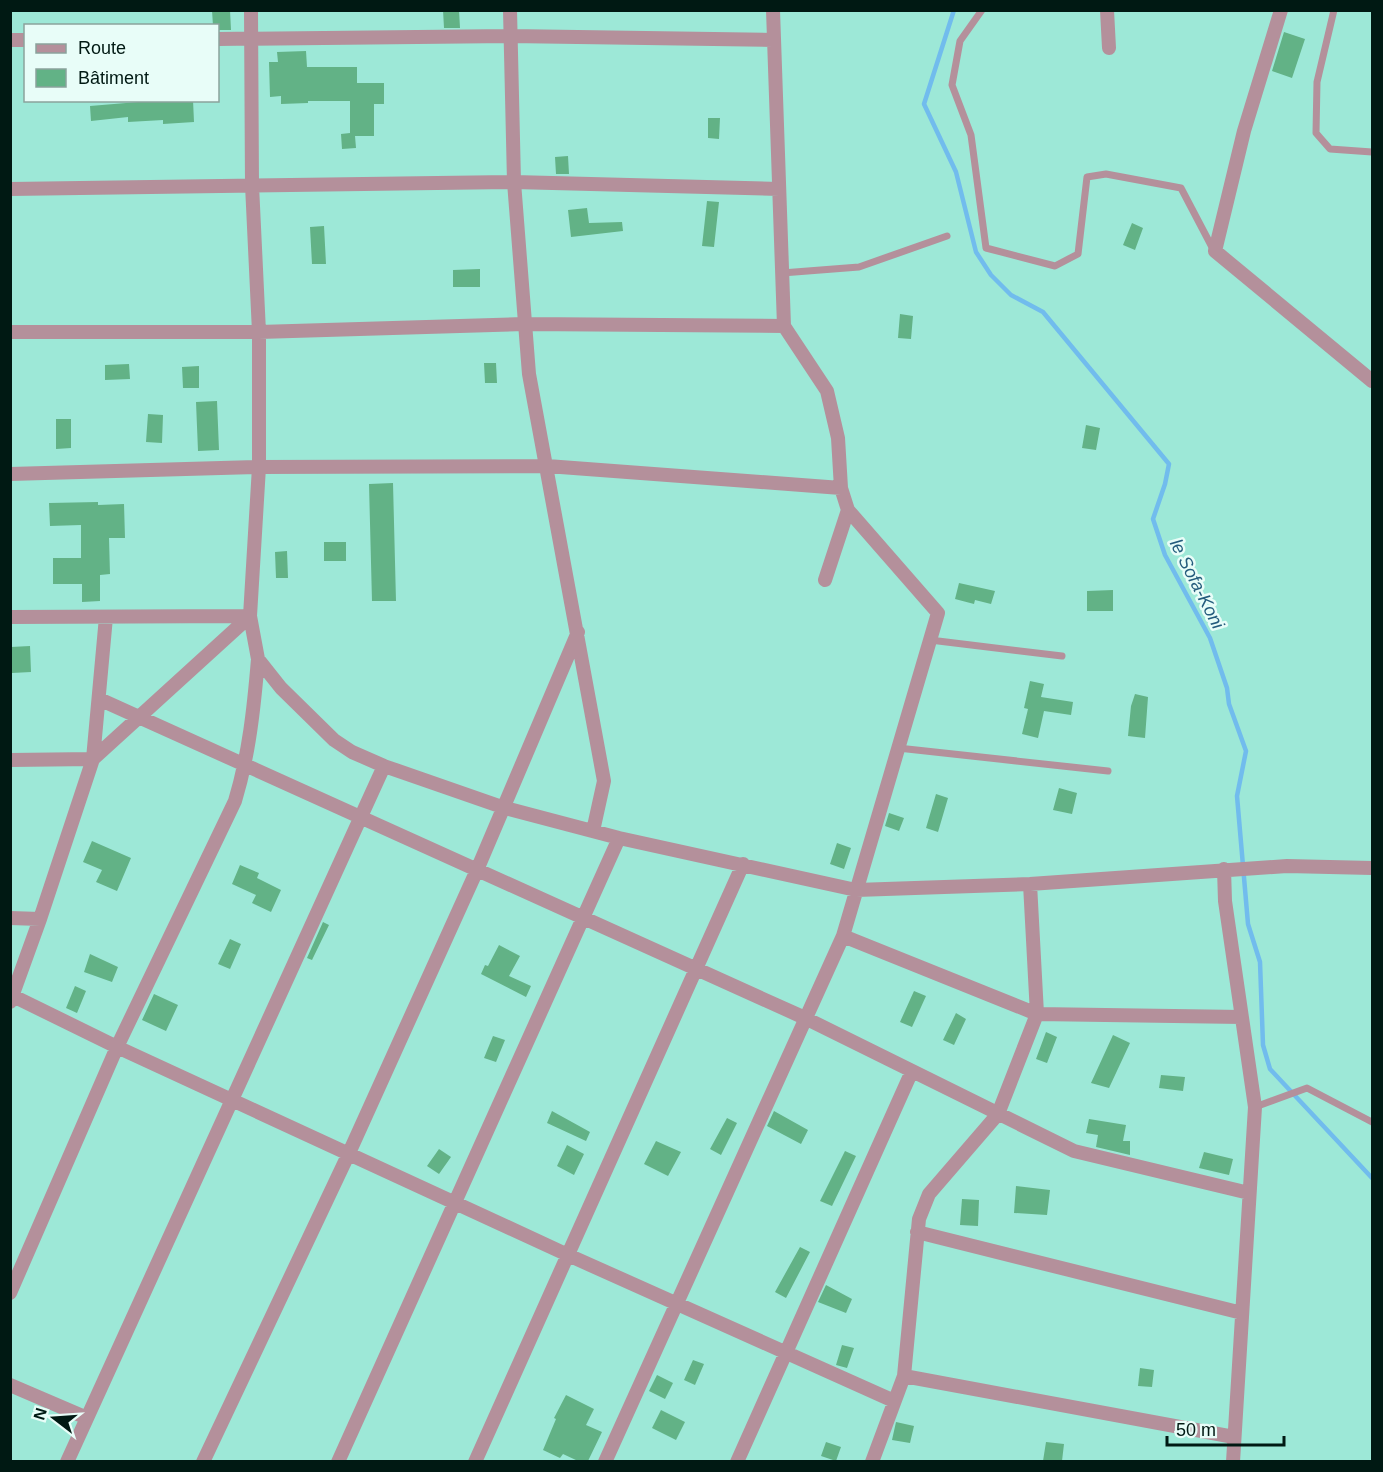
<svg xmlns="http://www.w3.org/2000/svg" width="1383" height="1472" font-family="Helvetica,sans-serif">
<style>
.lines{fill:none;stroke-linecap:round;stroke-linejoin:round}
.stream{stroke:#71bced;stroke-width:4.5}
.building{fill:#62b286}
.service{stroke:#b4909b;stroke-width:7}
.minor{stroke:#b4909b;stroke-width:14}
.labels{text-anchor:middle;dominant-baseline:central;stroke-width:5;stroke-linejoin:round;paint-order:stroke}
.water-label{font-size:18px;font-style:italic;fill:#245c7d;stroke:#e8fdf8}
</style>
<rect width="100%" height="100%" fill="#9de8d7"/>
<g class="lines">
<!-- stream -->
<path class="stream" d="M954,10L924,104L956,172L976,252L991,275L1011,295L1043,312L1169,464L1165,484L1153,519L1165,555L1210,638L1227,688L1229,704L1246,751L1237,796L1248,924L1260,962L1263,1045L1270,1069L1372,1178"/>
</g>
<!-- building -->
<path class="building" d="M212,10H230L231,30H218V26H213Z
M443,10H459L460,28H444Z
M1284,32L1305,39L1292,78L1272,71Z
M306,51L307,67H357V83H384V104H374V136H355L356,148L342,149L341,134L350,133V101H308V103L281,104V96L270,97L269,62H278L277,52Z
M162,100H193L194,122L163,124V120L128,122V117L91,121L90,106Z
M708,118H720L719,139L708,138Z
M568,156L569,174H556L555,157Z
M707,201L719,202L714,247L702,246Z
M587,208L589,223L622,222L623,231L571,237L568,210Z
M1132,223L1143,228L1135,250L1123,245Z
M324,226L326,264H312L310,227Z
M480,269V287H453V270Z
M900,314L913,316L911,339L898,338Z
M484,363H496L497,383H485Z
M129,364L130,379L105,380V365Z
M199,366V388H183L182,367Z
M217,401L219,450L198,451L196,402Z
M148,414L163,415L162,443L146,442Z
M56,419H71V448L56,449Z
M1086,425L1100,428L1096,450L1082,448Z
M393,483L396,601H372L369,484Z
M98,502V505L124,504L125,538H109L110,574L100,575V601L82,602V584H53V558H81V525L50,526L49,503Z
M324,542H346V561H324Z
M287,551L288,578H276L275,552Z
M959,583L995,591L991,604L975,600L974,604L955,599Z
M1113,590V611H1087V591Z
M30,646L31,672L12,673L11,647Z
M1030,681L1044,684L1041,697L1073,702L1071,715L1044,711L1038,738L1022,734L1028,709L1024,708Z
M1135,694L1148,697L1145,738L1128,736L1131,706Z
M1059,788L1077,793L1072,814L1053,810Z
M936,794L948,798L938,832L926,828Z
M889,813L904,818L899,831L885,826Z
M92,841L131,858L117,891L96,882L102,870L83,862Z
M837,843L851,848L844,869L830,864Z
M240,865L259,873L257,878L281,890L271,912L252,903L256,895L232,884Z
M323,922L329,925L312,960L307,958Z
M230,939L241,944L230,969L218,964Z
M499,945L520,956L509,976L531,986L526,997L481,974L485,965L488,966Z
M90,954L118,967L112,982L84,972Z
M75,986L86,991L77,1013L66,1008Z
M914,991L926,996L912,1027L900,1022Z
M154,994L178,1005L166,1031L142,1020Z
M956,1013L966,1019L954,1045L943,1040Z
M1046,1032L1057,1037L1047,1063L1036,1059Z
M1113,1035L1130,1043L1109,1088L1091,1083Z
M493,1036L505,1040L496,1062L484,1058Z
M1161,1075L1185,1077L1183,1091L1159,1088Z
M552,1111L590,1132L586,1141L547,1123Z
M774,1111L808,1130L801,1144L767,1126Z
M727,1118L737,1123L721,1155L710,1149Z
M1089,1119L1126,1125L1123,1141H1130V1155L1096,1147L1098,1135L1086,1133Z
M656,1141L681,1152L668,1176L644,1164Z
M567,1145L584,1154L574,1175L557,1166Z
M439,1149L451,1157L439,1174L427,1166Z
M845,1151L856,1156L832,1206L820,1201Z
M1204,1152L1233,1159L1229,1175L1199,1168Z
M1016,1186L1050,1190L1047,1215L1014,1213Z
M962,1199L979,1200L978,1226L960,1225Z
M800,1247L810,1252L786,1298L775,1292Z
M826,1285L852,1299L846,1313L818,1302Z
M842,1345L854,1348L847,1368L836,1365Z
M693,1360L704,1364L695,1385L684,1380Z
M1140,1368L1154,1370L1152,1387L1138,1386Z
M657,1375L673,1383L665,1399L649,1391Z
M566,1395L594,1409L586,1425L602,1432L588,1461H578L563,1454L560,1458L543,1450L556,1419L554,1418Z
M661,1410L685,1422L676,1440L652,1428Z
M896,1422L914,1426L910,1443L892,1440Z
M826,1442L841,1447L836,1461L821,1456Z
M1046,1442L1064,1444L1062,1461H1043Z"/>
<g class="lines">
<!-- service -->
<path class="service" d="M982,10L960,41L952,85L971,135L986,248L1055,266L1078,254L1087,177L1106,174L1181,188L1213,249
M1334,10L1317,82L1316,133L1330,149L1372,152
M782,273L859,267L947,236
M930,640L1062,656
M898,748L1108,771
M1255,1107L1307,1088L1372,1122"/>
<!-- minor -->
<path class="minor" d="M510,10L514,182L529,374L604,781L593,831
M1107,10L1109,48
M1281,10L1244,131L1215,251L1372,381
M218,39L510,36L773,40
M10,40H26
M10,189L514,182L779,189
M10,332H259L524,324L784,326
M10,474L259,467L547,466L841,488
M825,580L848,510
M10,617L250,616L258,659L281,688L334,740L352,752L384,766L505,808L619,838L856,890L1030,884L1287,866L1372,868
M99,699L805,1018L1074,1151L1249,1193
M10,760L93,759L250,616L259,467V332L252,185L251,10
M1224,869L1225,901L1255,1107L1233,1462
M10,918L40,919
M843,936L1037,1014L1242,1017
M13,996L117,1047L568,1255L894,1401
M10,1002L40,919L93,759L106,617
M917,1232L1242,1313
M10,1293L117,1047L235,801C249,755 254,707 258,659
M904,1376L1234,1437
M10,1385L87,1418
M67,1462L384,766
M203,1462L349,1153L477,870L578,632
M338,1462L619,838
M475,1462L743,864
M605,1462L843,936L938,613L848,510L841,488L838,438L827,391L784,326L773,10
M737,1462L912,1071
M872,1462L904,1376L919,1219L929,1194L998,1114L1037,1014L1030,884"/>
</g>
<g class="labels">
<!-- water labels -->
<g class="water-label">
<text transform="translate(1197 584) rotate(63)">le Sofa-Koni</text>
</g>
</g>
<!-- border -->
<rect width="1383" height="1472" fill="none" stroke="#001913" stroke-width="24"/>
<!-- legend -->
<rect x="24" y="24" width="195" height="78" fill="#e8fdf8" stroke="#8ba29c" stroke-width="1.5"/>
<rect x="36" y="44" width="30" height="9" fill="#b4909b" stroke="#8ba29c" stroke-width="1.5"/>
<text x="78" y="54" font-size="18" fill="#001913">Route</text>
<rect x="36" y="69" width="30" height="18" fill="#62b286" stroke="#8ba29c" stroke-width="1.5"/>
<text x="78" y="84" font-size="18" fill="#001913">Bâtiment</text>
<!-- north arrow -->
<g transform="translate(54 1418) rotate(287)" stroke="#e8fdf8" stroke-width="4.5" paint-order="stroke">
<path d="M0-4.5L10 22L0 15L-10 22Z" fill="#001913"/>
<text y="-9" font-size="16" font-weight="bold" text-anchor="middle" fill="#001913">N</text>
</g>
<!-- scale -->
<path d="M1167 1436v9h117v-9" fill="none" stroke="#001913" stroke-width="3"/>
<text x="1176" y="1436" font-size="18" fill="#001913" stroke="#e8fdf8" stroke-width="4.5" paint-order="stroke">50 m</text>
</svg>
